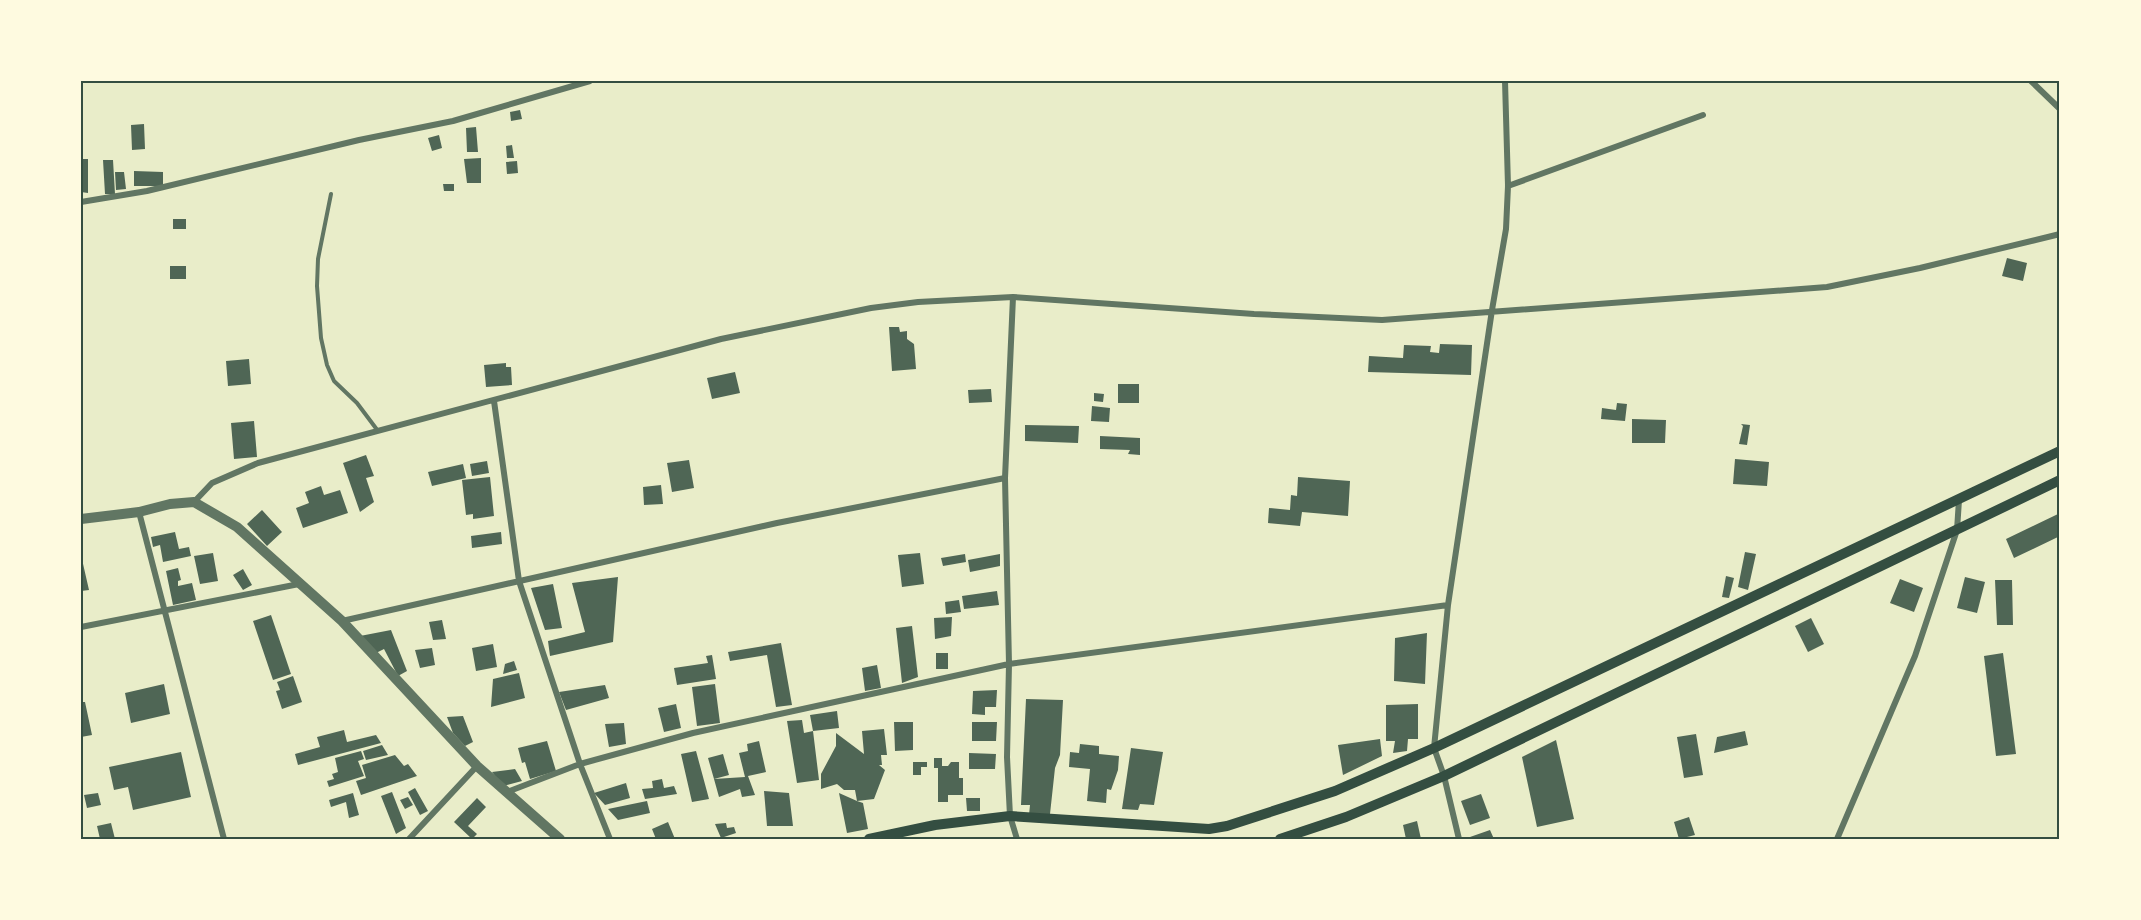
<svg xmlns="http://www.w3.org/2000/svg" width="2141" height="920" font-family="Lora,serif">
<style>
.building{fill:#4f6655}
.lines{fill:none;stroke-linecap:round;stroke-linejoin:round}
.service{stroke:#617663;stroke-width:4}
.minor{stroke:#617663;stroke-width:6}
.tertiary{stroke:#617663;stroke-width:10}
.secondary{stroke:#344e41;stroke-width:10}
.neatline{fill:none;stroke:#344e41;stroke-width:2}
</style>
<rect width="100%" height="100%" fill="#e9edc9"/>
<!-- building -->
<path class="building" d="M520,110L522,119L511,121L510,112Z
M144,124L145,149L132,150L131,125Z
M476,127L478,152H467L466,128Z
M439,135L442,148L432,151L428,138Z
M512,145L514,158H507L506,146Z
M481,158V183H467L464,159Z
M81,159H88V193L81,192Z
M103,160H113L115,194H105Z
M517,161L518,173L507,174L506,162Z
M134,171L163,172V186H134Z
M115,172H124L126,189L116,190Z
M443,184H454V191H444Z
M173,219H186V229H173Z
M2007,258L2027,263L2023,281L2002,276Z
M170,266H186V279H170Z
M889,327H899L900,332L907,331V339L914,344L916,369L892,371Z
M1440,344L1472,345L1471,375L1368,372L1369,356L1403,358L1404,345L1431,346L1430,352L1439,353Z
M249,359L251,384L228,386L226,361Z
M506,363V367H511L512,385L486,387L484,365Z
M735,372L740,393L712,399L707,378Z
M1118,384H1139V403H1118Z
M991,389L992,402L969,403L968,390Z
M1094,393L1104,394L1103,402L1094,401Z
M1617,403L1627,404L1625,421L1601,419L1602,408L1616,410Z
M1092,406L1110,408L1109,422L1091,421Z
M1632,419L1666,420L1665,443H1632Z
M254,421L257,457L234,459L231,423Z
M1741,424L1750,425L1747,445L1739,444L1743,426Z
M1025,425L1079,426L1078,443L1025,441Z
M1100,436L1140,438V455L1128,454L1130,450L1100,449Z
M366,455L374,476L366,478L374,502L360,512L343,463Z
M1735,459L1769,462L1767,486L1733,484Z
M689,460L694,488L672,492L667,463Z
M487,461L489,473L472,476L470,464Z
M463,464L466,478L432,486L428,472Z
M490,477L494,516L473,519V514L466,515L462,480Z
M1298,477L1350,481L1348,516L1302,512L1300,526L1268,523L1269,508L1290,510L1291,495L1297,496Z
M661,485L663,504L644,505L643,487Z
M321,486L324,495L340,490L348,513L303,528L296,508L309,503L305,492Z
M262,510L282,532L267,546L247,524Z
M2058,514L2060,536L2014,558L2006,539Z
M175,532L179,549L189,547L191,556L163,562L160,545L153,547L151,537Z
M501,532L502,544L472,548L471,536Z
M1745,552L1756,554L1748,590L1738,587Z
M213,553L218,581L200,584L194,556Z
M920,553L924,584L902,587L898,555Z
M965,554L966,562L943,566L941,558Z
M1000,554V566L970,572L968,560Z
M81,555L89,590L81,591Z
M178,568L181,580L178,581V586L192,583L196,600L173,605L166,571Z
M243,569L252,585L243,590L233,575Z
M1726,576L1734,578L1729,598L1722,597Z
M618,577L613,642L550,656L548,641L585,632L572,583Z
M1965,577L1985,582L1977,613L1957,608Z
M1900,579L1923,588L1914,612L1890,603Z
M1995,580H2012L2013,625H1997Z
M553,584L562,628L545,630L531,588Z
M997,591L999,605L964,609L962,596Z
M959,600L961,612L946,614L945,602Z
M271,615L291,674L273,680L253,621Z
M952,617L951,636L935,639L934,618Z
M1811,618L1824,644L1808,652L1795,626Z
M442,620L446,639L433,640L429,622Z
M912,626L918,677L902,683L896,628Z
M391,630L407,671L398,676L384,649L374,654L360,636Z
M1427,633L1425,684L1394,681L1395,638Z
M781,643L792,705L776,707L767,655L730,661L728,652Z
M493,644L497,667L476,671L472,648Z
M432,648L435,665L420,668L415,650Z
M936,653H948V669H936Z
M2003,653L2016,754L1996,756L1984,656Z
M712,655L716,679L677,685L674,668L708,663L706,656Z
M514,661L517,670L503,674L505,664Z
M877,665L881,688L865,691L862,668Z
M519,673L525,698L491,707L493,679Z
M293,676L302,702L282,709L276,691L280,690L277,682Z
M164,684L170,714L131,723L125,693Z
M715,684L720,723L697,726L692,687Z
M605,685L609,698L566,710L559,692Z
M997,690L996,707H985V715L972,714L973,691Z
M1026,699L1063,700L1060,755L1055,768L1050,814L1029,815L1030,805H1021Z
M81,702H85L92,735L81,737Z
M676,704L681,728L664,732L658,708Z
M1418,704V739H1408L1407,751L1393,753L1395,741H1386V705Z
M837,711L839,728L813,731L810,715Z
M463,716L473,742L465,746L453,733L447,717Z
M802,720L804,733L813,731L819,780L797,783L787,721Z
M894,722H913V750L895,751Z
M972,722H997L996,741H972Z
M624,723L626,744L609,747L605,724Z
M884,729L887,755H881L882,765H879L885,770L874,799L857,801L863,803L868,829L847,833L839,793L857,801L855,790H844L837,784L821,789V774L836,746V733L864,754L862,731Z
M344,730L347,742L376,735L381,743L298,765L295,754L320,747L317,737Z
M1745,731L1748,745L1714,753L1717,737Z
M1696,734L1703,775L1684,778L1677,737Z
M1380,739L1382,756L1343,775L1338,745Z
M1556,740L1574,819L1537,827L1522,757Z
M547,741L556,771L530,779L525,762L522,763L518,748Z
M759,741L766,772L748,776L755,795L742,797L740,789L719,797L714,779L745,777L739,753L748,751L747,744Z
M1080,744L1099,746V754L1119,756L1118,770L1111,790L1107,789L1106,803L1087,801L1090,769L1069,767L1070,752L1079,753Z
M382,745L388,755L366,760L363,751Z
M1131,748L1163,752L1154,805L1140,804L1138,810L1122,809Z
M361,751L364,759L358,761L364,776L329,787L327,781L334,779L332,774L338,772L335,758Z
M696,751L709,799L692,802L681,754Z
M181,752L191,797L133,810L128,787L114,790L109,767Z
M969,753L996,754L995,769H969Z
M723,754L729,775L714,779L708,758Z
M395,755L404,766L408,764L417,776L361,795L356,781L366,778L362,765Z
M934,758H942V766H948L951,762H959V778H963V795H948V802H938V768H934Z
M913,762H927V767H921V775H913Z
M515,769L522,781L503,786L492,772Z
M662,779L664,788L674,786L677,794L645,799L642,789L653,788L652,781Z
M626,783L630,798L605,805L594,793Z
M415,788L428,811L420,815L408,792Z
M764,791L789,793L793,826H767Z
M392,792L406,828L396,834L381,796Z
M98,793L101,805L87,808L84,795Z
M353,793L359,815L349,818L346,802L331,807L329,800Z
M1481,794L1490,818L1470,825L1461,801Z
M408,797L413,805L405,809L400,800Z
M477,798L486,807L468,826L477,834L472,839L454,822Z
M966,798H980V811H967Z
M647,801L650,813L618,820L608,809Z
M1689,817L1695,835L1679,839L1674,822Z
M1417,821L1421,839H1406L1403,825Z
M668,822L675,839H656L652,829Z
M111,823L115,839H100L97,826Z
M726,823L727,828L734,827L736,833L721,838L715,824Z
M1490,830L1494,839H1471L1470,837Z"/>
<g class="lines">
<!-- service -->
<path class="service" d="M331,194L318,259L317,286L321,338L327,365L334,381L357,403L378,431"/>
<!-- minor -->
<path class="minor" d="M2031,81L2060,109
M1508,186L1703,115
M81,202L147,191L359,140L453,121L590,81
M1013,297L1005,478L1009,664L1007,757L1010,816L1017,839
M494,401L519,581L580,764L610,839
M194,502L212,483L258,463L721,339L871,308L918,302L1013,297L1254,314L1382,320L1827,287L1920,268L2060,234
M139,512L224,839
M342,621L777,523L1005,478
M81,627L299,584
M507,792L580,764L693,733L1009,664L1448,605
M409,839L477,766
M1459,839L1444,776L1434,748L1448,605L1492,310L1506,229L1508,186L1505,81
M1837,839L1915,656L1957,530L1959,500"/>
<!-- tertiary -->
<path class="tertiary" d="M81,519L139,512L170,504L194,502L237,527L342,621L477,766L560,839"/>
<!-- secondary -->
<path class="secondary" d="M869,839L935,825L1010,816L1209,829L1227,826L1335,791L1434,748L2060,451
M1280,839L1346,817L1444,776L2060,480"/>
</g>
<!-- border -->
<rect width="2141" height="920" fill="none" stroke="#fefae0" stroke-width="165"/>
<rect x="82" y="82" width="1976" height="756" class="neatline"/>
</svg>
